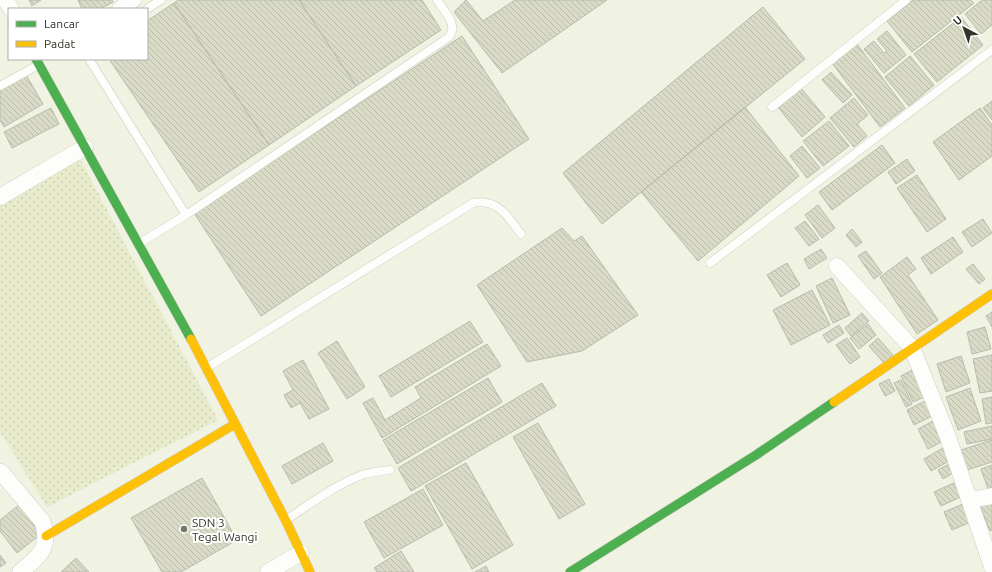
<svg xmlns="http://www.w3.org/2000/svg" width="992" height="572" font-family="Ubuntu,sans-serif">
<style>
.grass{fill:url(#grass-dots)}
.building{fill:url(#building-back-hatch);stroke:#babbae}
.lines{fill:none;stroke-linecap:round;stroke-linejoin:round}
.lane-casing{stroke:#cdcec2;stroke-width:9}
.street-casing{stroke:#cdcec2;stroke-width:17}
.fast-casing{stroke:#cdcec2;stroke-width:10}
.slow-casing{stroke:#cdcec2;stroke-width:10}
.lane{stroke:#fdfdfb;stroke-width:8}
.street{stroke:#fdfdfb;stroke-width:16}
.fast{stroke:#4caf50;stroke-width:9}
.slow{stroke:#ffc107;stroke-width:9}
.poi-dot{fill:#75766a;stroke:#fff;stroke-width:1.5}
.labels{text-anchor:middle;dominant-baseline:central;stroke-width:4;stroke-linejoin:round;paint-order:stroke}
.poi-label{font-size:12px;fill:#333429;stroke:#fff;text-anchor:start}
</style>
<defs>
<pattern id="grass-dots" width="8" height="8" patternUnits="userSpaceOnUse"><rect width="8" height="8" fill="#e9eccc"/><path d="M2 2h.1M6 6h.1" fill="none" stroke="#c8cbaf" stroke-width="1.8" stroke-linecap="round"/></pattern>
<pattern id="building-back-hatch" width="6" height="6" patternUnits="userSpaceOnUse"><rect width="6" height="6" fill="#d9dbc6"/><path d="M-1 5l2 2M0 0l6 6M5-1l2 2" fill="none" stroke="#bbbdaa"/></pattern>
</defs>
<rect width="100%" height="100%" fill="#f0f2e2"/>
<!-- grass -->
<path class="grass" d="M78,155L218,420L47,507L0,432V200Z"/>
<!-- building -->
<path class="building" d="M29,0H41L32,6Z
M78,0H112L113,2L100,9H82Z
M178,0H299L356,86L269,145L174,3Z
M299,0H422L441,30L356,86Z
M466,0L483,21L515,0H607L502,73L454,12Z
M913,0H971L974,3L912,52L887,21Z
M982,0H992V25L981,34L965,14Z
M174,3L269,145L199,192L109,59H147V21Z
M763,7L805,59L602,224L563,173Z
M961,17L983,45L937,82L914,54Z
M887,31L906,55L884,73L864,49L874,41L884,53L887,51L877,39Z
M462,36L529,139L261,316L194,213Z
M857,44L905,108L880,127L832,63Z
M910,56L934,85L909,106L885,77Z
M831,72L852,95L843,103L822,80Z
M25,73L43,104L4,127L0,120V88Z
M800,87L825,117L802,137L777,106Z
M854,98L868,115L857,124L867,136L854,147L830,118Z
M992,101V120L983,108Z
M745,107L799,176L698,261L641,192Z
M51,108L59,124L12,148L4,132Z
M980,108L992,125V156L959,180L933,142Z
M829,121L849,146L823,166L803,141Z
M882,145L895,163L832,210L819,192Z
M802,146L820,168L807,178L790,156Z
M907,159L915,171L896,184L888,172Z
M917,175L946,219L927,232L897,188Z
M818,205L835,228L822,238L805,215Z
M983,219L992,233L972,247L962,232Z
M805,221L819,239L809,246L795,228Z
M562,228L574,241L582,236L638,315L582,351L527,362L477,285Z
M852,229L862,242L856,247L846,235Z
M953,237L963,252L931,274L921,258Z
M821,249L827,258L809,269L804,259Z
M866,251L882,273L874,279L858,256Z
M907,257L916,269L908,275L938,320L917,334L880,277Z
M787,263L800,285L781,297L767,275Z
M973,264L985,279L979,284L966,269Z
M832,278L850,315L833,323L816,286Z
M812,290L830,325L791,345L773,310Z
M992,312V327L986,316Z
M862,313L869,321L851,336L845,328Z
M470,321L483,342L391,397L379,376Z
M868,324L876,335L859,349L850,338Z
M839,325L844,333L828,343L823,335Z
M985,327L991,349L972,354L967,332Z
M847,338L860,357L850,364L836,345Z
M878,338L893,355L884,363L869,346Z
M337,341L365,387L347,399L318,353Z
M487,344L501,366L382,438L363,403L373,398L385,420L421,398L415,387Z
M992,355V391L980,393L973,359Z
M961,356L970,383L946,392L937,364Z
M303,360L329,409L309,419L300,403L291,408L284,395L293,390L283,371Z
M916,368L929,395L913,402L901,376Z
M488,378L502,402L397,464L383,440Z
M889,379L895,391L885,396L879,384Z
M901,380L912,404L906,407L894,383Z
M542,383L556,406L411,491L398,468Z
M970,388L981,421L958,430L946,397Z
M992,397V423L986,424L982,399Z
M927,400L934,415L914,425L907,410Z
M935,420L945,440L928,449L918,429Z
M538,423L585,504L559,519L513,437Z
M992,426V439L967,444L964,432Z
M992,440V462L967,470L961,450Z
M323,443L333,461L292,484L282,466Z
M946,446L953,459L931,471L924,459Z
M953,462L958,470L943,479L938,470Z
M466,463L513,545L472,569L425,486Z
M992,465V487L988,489L981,469Z
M202,478L237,540L181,572H162L131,518Z
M958,481L965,495L941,506L934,492Z
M423,489L443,525L384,558L364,522Z
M992,500V530L990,531L980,506Z
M963,504L971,522L952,530L944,512Z
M19,505L41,534L17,553L0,531V520Z
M401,551L414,572H377L374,568Z
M0,555L6,563L0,567Z
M76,558L89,572H61Z
M486,566L489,572H475Z"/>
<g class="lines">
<!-- lane casing -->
<g class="lane-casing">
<path id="lane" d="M147,9L161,0
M89,59L186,215
M0,86L38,65
M772,107L906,0
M140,243L186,215L449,37C459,25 444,11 437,0
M710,263L992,50
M208,367L473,203C498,198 508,217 521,234
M286,520C310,504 335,485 362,475C371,472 381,471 390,470"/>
</g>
<!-- street casing -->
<g class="street-casing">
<path id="street" d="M6,0L11,9
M120,9L133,0
M0,197L85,147
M837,266L912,348L948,437L992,567
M1,472L42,521C52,547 39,557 20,572
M970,500L992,496
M268,572L301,553"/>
</g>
<!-- fast casing -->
<g class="fast-casing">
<path id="fast" d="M36,59L191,339
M570,572L756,455L834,402"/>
</g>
<!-- slow casing -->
<g class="slow-casing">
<path id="slow" d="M191,339L286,521L310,572
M834,402L992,294
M46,536L235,424"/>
</g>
<!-- lane -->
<use href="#lane" class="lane"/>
<!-- street -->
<use href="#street" class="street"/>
<!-- fast -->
<use href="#fast" class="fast"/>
<!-- slow -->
<use href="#slow" class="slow"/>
</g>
<!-- markers -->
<circle class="poi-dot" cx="184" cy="529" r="4"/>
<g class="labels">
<!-- poi labels -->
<g class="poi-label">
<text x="192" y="522">SDN 3<tspan x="192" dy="14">Tegal Wangi</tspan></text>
</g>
</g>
<!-- legend -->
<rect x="8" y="8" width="140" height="52" fill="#ffffff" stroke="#adaea9"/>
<rect x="16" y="21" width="20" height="6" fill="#4caf50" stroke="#adaea9"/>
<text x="44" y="28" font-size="12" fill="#333429">Lancar</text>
<rect x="16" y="41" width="20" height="6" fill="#ffc107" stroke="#adaea9"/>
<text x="44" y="48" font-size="12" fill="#333429">Padat</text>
<!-- north arrow -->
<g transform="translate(964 28) rotate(319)" stroke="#ffffff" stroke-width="3" paint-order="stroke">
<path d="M0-3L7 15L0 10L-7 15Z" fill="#333429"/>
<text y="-6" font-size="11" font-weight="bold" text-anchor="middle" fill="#333429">U</text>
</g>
</svg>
